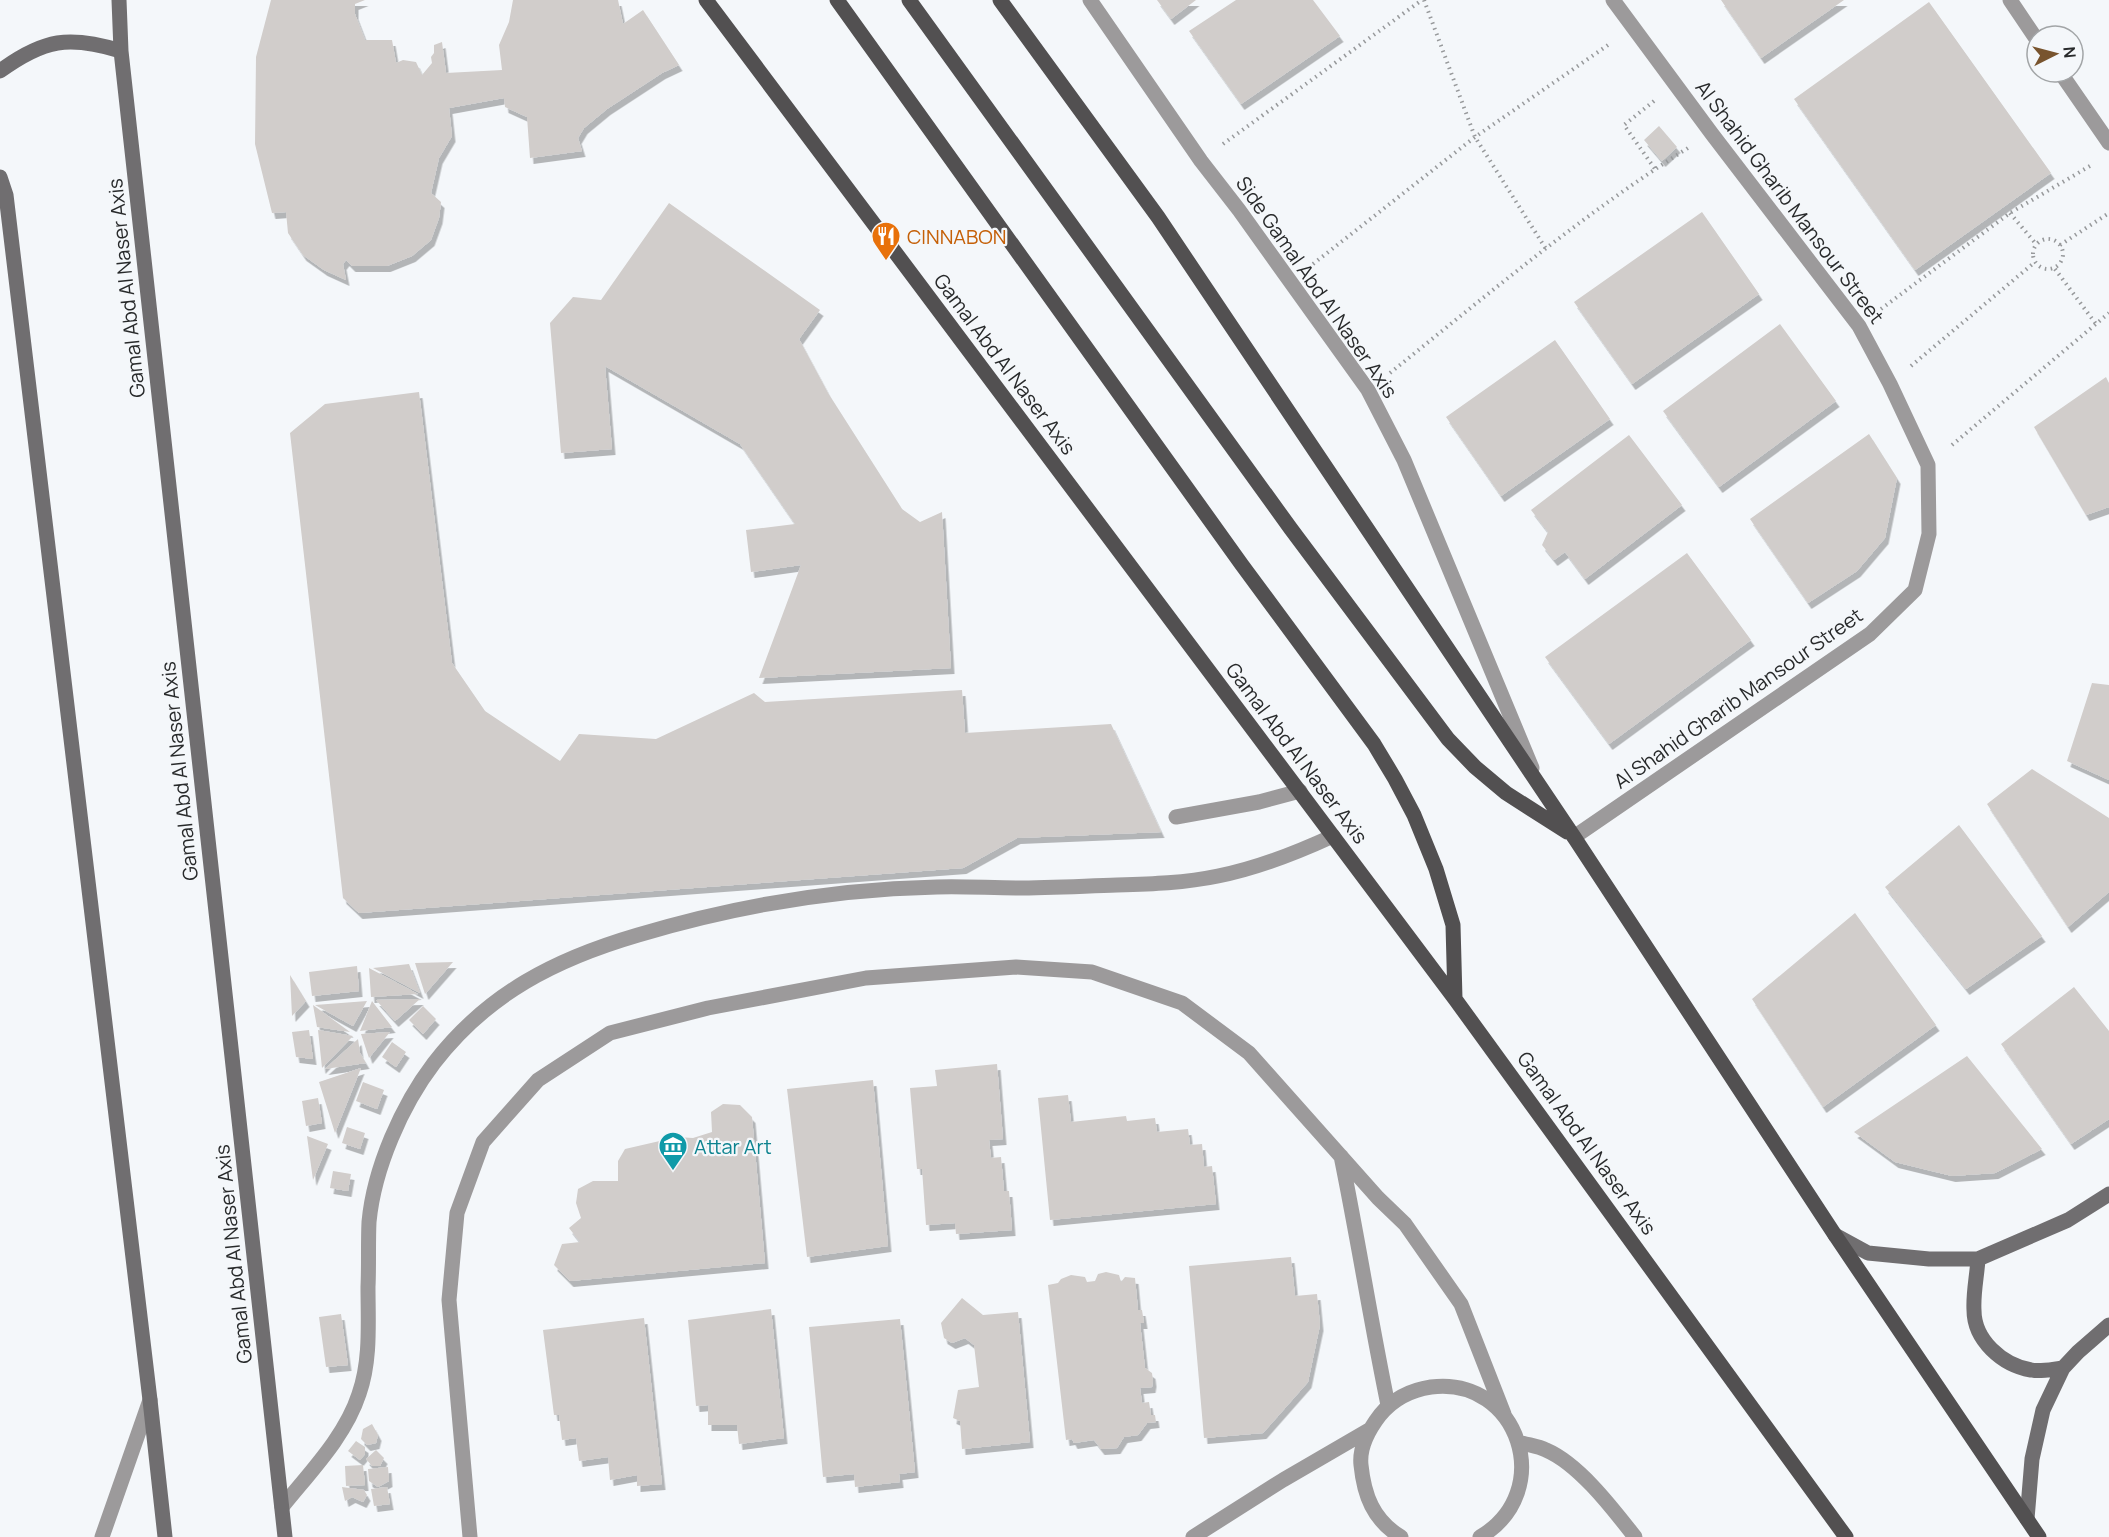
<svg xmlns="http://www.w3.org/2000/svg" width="2109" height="1537" font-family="Manrope,sans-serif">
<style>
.building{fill:#d1cdcb;filter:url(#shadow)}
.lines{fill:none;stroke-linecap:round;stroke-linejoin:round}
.path{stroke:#97999b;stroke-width:4;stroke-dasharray:1.5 4.5;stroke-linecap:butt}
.service{stroke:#9c9a9b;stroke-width:15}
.minor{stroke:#9c9a9b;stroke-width:15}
.secondary{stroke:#706e70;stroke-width:15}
.primary{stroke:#525051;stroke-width:15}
.labels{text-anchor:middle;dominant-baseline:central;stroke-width:4.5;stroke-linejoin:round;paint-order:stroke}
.street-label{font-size:20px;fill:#282a2b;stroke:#f4f7fa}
.food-label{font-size:20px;fill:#c56008;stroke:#f4f7fa;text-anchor:start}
.culture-label{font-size:20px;fill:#0d838f;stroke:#f4f7fa;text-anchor:start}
</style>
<defs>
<filter id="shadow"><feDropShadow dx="3.5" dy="6" stdDeviation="0" flood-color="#0004"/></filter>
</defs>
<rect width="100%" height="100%" fill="#f4f7fa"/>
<!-- building -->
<path class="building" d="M271,0H365L355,4V14L365,40H392L396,63L403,60L416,62L422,75L432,63L431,57L434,53V45L442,42L446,73L502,70L499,45L509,22L513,0H618L623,24L643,10L679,65L662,73L607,109L584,128L578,138L582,151L530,158L527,117L505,107L504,98L449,108L452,136L439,158L431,193L441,202L439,218L431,240L412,256L387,266H352L346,260L343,264L346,280L324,270L303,255L288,233L286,212L272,213L255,144L256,57Z
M1157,0H1196L1171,19Z
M1236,0H1313L1340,36L1241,104L1189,31Z
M1721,0H1844L1761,58Z
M1929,2L2051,173L1915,270L1794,99Z
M1659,126L1677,147L1662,161L1644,140Z
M669,203L820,310L799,339L828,393L902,509L920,522L942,512L951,668L759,678L801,565L751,572L746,530L795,524L740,444L605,366L612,449L561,453L550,323L573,297L601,300Z
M1702,212L1759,294L1632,384L1574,302Z
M1780,324L1836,401L1719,487L1663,411Z
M1555,340L1610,419L1501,496L1446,417Z
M2106,377L2109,383V507L2086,515L2034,427Z
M419,392L452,663L485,711L560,761L579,734L656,739L754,693L765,702L962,690L965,733L1111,724L1161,832L1017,838L963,868L359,913L343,898L290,433L325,404Z
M1869,434L1897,478L1885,538L1857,571L1808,603L1750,519Z
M1629,435L1682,505L1585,579L1565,552L1554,560L1542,545L1548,532L1531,510Z
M1687,553L1751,640L1609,744L1545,657Z
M2092,683L2109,685V780L2067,761Z
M2032,769L2109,818V892L2068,927L1987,804Z
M1959,825L2042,936L1966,989L1885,887Z
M1855,913L1936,1025L1823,1107L1752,999Z
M453,962L425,994L415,963Z
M409,964L420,993L373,968Z
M357,966L359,991L312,996L309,972Z
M369,968L418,994L371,997Z
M290,975L306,1001L292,1016Z
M2074,987L2109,1031V1119L2071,1144L2001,1044Z
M420,999L395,1021L376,1000Z
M367,1001L353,1026L315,1005Z
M372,1001L392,1027L360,1031Z
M313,1005L350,1032L317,1027Z
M423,1006L436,1019L423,1034L409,1020Z
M309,1030L313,1059L296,1057L292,1032Z
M318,1030L353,1036L322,1068Z
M390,1032L369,1058L361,1034Z
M358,1039L360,1053L366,1063L325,1069Z
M392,1042L406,1052L396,1067L382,1057Z
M1967,1056L2042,1149L1995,1173L1952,1176L1895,1162L1854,1132Z
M997,1064L1003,1139L989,1140L991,1158L1001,1157L1004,1191H1009L1012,1230L956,1234L955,1223L926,1225L922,1169H917L910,1088L937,1086L935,1070Z
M361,1068L335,1133L319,1082Z
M873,1080L888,1246L807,1257L787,1089Z
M363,1082L384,1090L377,1109L356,1101Z
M1068,1095L1071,1122L1126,1116L1127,1121L1155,1118L1157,1132L1188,1129L1190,1145L1202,1144L1204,1167L1212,1166L1216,1204L1050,1220L1038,1098Z
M318,1098L322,1123L306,1126L302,1101Z
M723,1104L740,1105L752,1117L765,1263L570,1281L554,1265L562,1244L580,1242L569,1228L581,1218L576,1203L578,1189L593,1181H618V1161L625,1149L677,1137L693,1138L712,1132L711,1112Z
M347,1127L365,1133L360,1149L342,1143Z
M307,1136L328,1144L313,1180Z
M333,1171L351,1174L348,1191L330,1188Z
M1291,1257L1295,1296L1317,1294L1320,1325L1308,1382L1263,1433L1204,1438L1189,1266Z
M1106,1272L1119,1275L1121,1282L1125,1277L1135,1278L1138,1310H1142L1144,1323H1140L1145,1368L1152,1373L1153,1381L1152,1387L1140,1388L1142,1403L1149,1402L1151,1415H1155L1156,1422L1147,1423L1138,1435L1124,1437L1117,1448L1101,1449L1094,1440L1074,1443L1072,1439L1066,1440L1048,1285L1058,1283L1061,1279L1071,1275L1085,1277L1087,1282L1095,1281L1098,1274Z
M962,1298L983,1315L1018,1312L1030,1442L962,1449L960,1421L953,1418L958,1390L979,1387L974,1345L965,1338L952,1343L944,1338L941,1323Z
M771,1309L784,1438L739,1444L737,1425H708V1405L696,1406L688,1320Z
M341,1314L348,1365L326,1367L319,1317Z
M644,1318L662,1484L637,1486V1475L610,1480L608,1457L579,1461L576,1438L562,1440L559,1415H554L543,1330Z
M900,1319L915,1472L899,1474L900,1482L855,1487L854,1474L823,1477L809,1327Z
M372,1424L378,1435L376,1443L367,1445L361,1439L363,1429Z
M356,1441L365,1447V1454L360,1460L348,1451Z
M376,1450L384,1458L380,1466H372L366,1459Z
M363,1465L365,1485L346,1486L345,1466Z
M388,1467L389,1481L378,1487L369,1481L368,1469Z
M342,1487L364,1490L367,1495L363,1502L352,1497L345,1501Z
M387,1487L390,1504L374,1506L371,1489Z"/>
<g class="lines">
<!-- path -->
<path class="path" d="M1424,0L1475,137L1546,249
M1654,101L1624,125L1655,169
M1223,144L1422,0
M2010,213L2036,244
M2033 254a15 15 0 1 1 30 0a15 15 0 1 1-30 0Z
M2060,245L2109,213
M1313,264L1475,137L1611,43
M2055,269L2096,324
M1881,309L2010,213L2090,166
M1911,366L2035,262
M1390,373C1487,295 1583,214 1688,148
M1952,445L2109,313"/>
<!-- service -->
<path class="service" d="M1176,817L1259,802L1300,791
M282,1507C310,1472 345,1437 359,1394C371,1360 368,1322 368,1287C369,1265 368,1243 369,1222C374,1168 402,1105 434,1063C488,993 556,959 638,935C735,906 835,889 937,887C963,886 990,888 1016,888C1050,888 1084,886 1117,885C1151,884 1185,883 1218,876C1259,868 1296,853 1333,836"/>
<!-- minor -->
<path class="minor" d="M1090,0L1201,161L1239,210L1368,390L1404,460L1532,768
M2010,0L2037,40
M2060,72L2109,143
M1574,837L1870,634L1915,590L1929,534L1928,465L1890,384L1859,326L1712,134L1613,0
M1341,1156C1358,1239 1371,1323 1388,1405
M1519,1442C1528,1445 1538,1446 1546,1450C1579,1464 1613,1509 1635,1537
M102,1537L150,1400
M470,1537L449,1300L457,1213L483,1142L538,1080L610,1033L708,1008L866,978L1016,967L1092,972L1182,1003L1249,1053L1378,1198L1405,1224L1461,1304L1504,1414
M1193,1537L1283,1480L1369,1430
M1401,1537C1373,1520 1364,1495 1361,1465C1359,1447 1370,1428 1380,1415C1393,1399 1411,1390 1431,1387C1519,1376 1557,1492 1480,1537"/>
<!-- secondary -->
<path class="secondary" d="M119,0L121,51L285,1537
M0,71C44,39 69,35 121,51
M0,177L6,195L150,1400L165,1537
M1835,1235L1868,1253L1929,1259H1978L2068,1220L2109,1194
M1978,1259C1977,1276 1973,1293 1974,1310C1974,1340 2002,1365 2031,1370C2040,1372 2053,1369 2063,1368
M2027,1519L2032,1459L2043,1410L2063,1368L2078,1352L2109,1325"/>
<!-- primary -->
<path class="primary" d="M706,0L1455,999L1846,1537
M837,0L1242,565L1374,744L1395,779L1414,815L1436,869L1453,925L1455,999
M909,0L1291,529L1448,739L1475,767L1506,793L1567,832
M1000,0L1158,217L1574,837L1835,1235L2039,1537"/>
</g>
<!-- icons -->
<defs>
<g id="restaurant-pin" transform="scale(1.5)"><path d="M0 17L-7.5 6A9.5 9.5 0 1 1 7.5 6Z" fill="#e8710a" stroke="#f4f7fa"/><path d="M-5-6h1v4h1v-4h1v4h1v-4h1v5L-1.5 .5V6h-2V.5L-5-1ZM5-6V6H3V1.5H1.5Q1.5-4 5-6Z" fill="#fff"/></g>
<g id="museum-pin" transform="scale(1.5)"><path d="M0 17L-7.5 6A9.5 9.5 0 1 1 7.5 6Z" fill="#0f9aa8" stroke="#f4f7fa"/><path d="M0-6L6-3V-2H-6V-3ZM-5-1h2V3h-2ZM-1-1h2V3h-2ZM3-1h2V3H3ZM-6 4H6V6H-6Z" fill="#fff"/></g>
</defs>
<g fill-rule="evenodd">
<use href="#restaurant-pin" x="886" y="236"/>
<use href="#museum-pin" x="673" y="1146"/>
</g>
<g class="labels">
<!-- street labels -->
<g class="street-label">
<text transform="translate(1790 202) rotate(53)">Al Shahid Gharib Mansour Street</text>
<text transform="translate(1317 287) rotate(55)">Side Gamal Abd Al Naser Axis</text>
<text transform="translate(126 288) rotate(-96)">Gamal Abd Al Naser Axis</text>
<text transform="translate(1005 364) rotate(53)">Gamal Abd Al Naser Axis</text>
<text transform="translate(1738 698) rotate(-35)">Al Shahid Gharib Mansour Street</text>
<text transform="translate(1297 753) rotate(53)">Gamal Abd Al Naser Axis</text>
<text transform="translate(179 771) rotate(-96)">Gamal Abd Al Naser Axis</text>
<text transform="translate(1587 1143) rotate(54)">Gamal Abd Al Naser Axis</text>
<text transform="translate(233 1254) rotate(-96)">Gamal Abd Al Naser Axis</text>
</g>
<!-- food labels -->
<g class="food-label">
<text x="907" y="236">CINNABON</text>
</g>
<!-- culture labels -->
<g class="culture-label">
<text x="694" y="1146">Attar Art</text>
</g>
</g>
<!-- north arrow -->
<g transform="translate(2055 54) rotate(84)"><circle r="28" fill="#f4f7fa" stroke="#a2a5a7" stroke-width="1.5"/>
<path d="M0-4.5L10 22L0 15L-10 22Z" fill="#78542e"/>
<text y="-9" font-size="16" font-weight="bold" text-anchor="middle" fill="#282a2b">N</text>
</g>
</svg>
